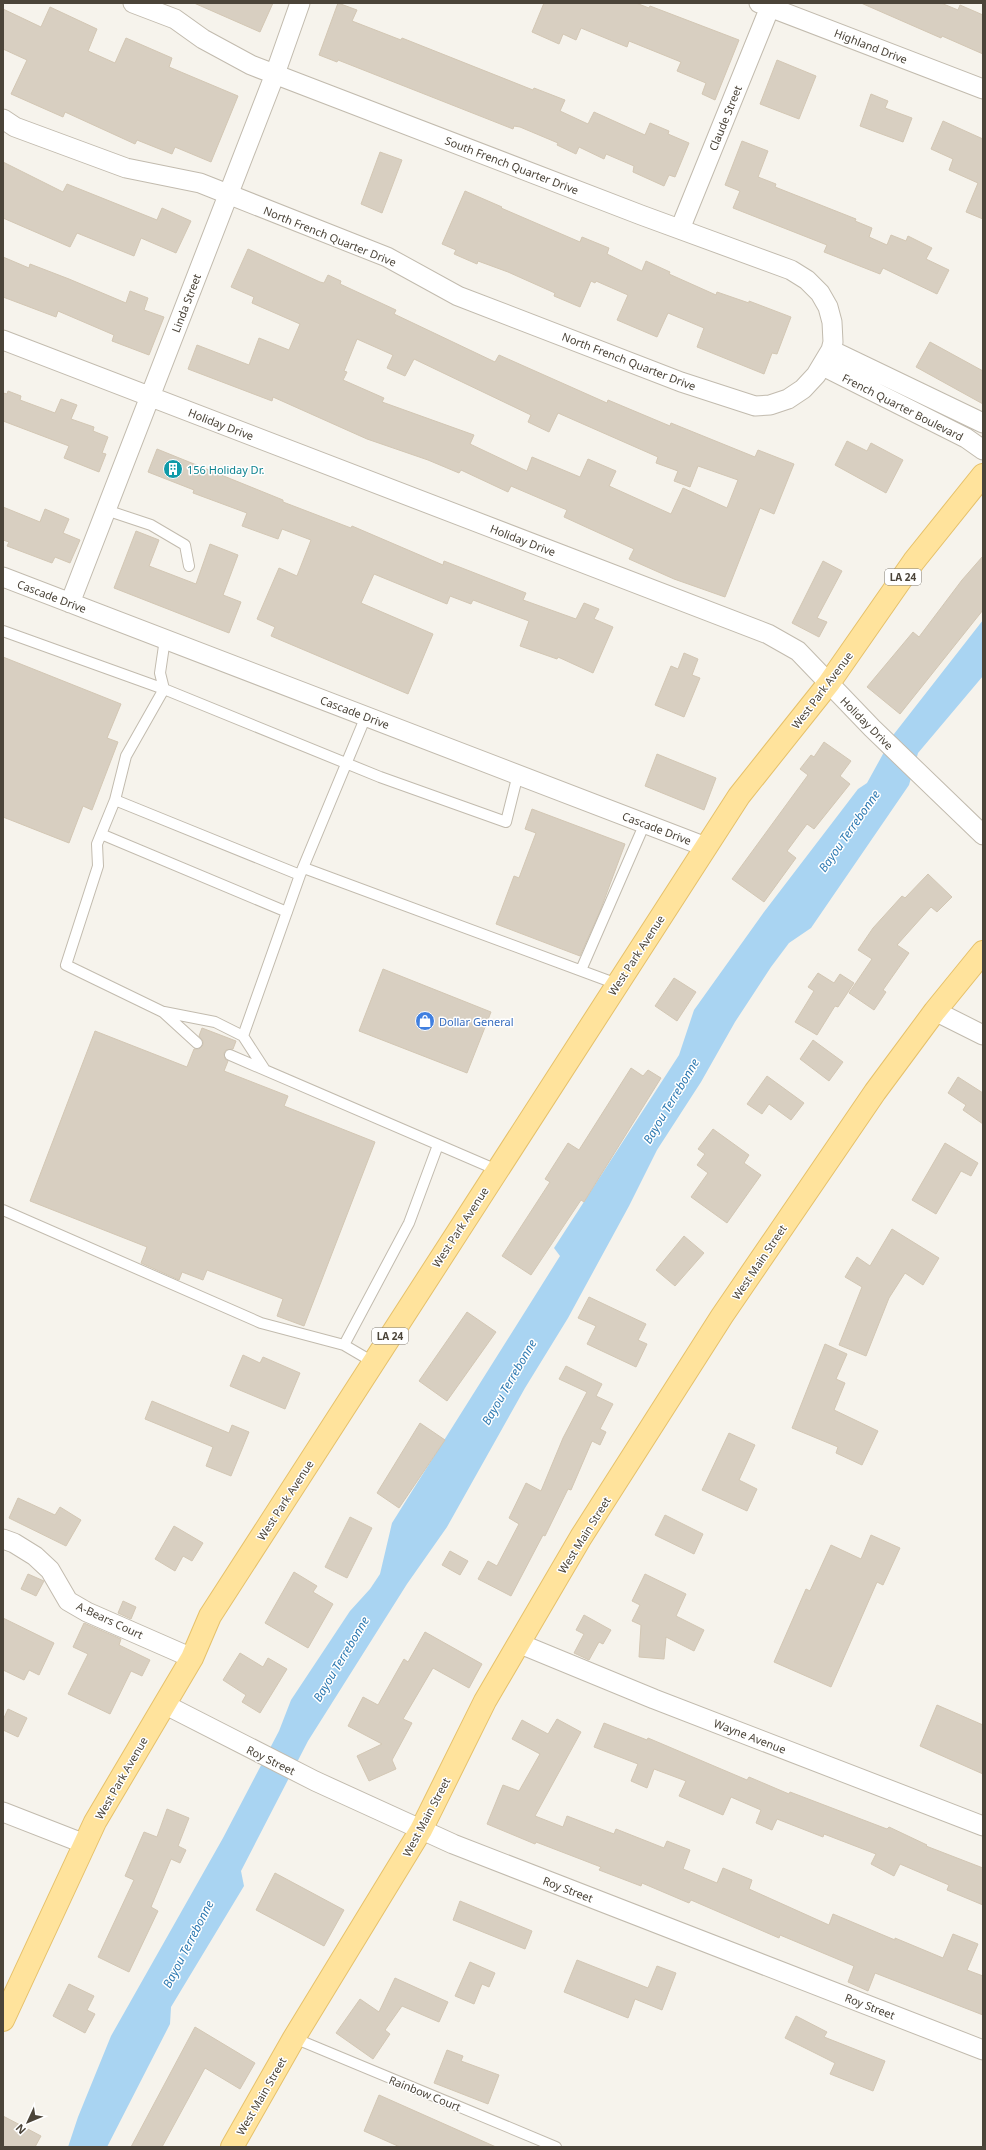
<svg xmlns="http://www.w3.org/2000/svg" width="986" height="2150" font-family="'Noto Sans',sans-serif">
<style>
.water{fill:#a9d4f2}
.building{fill:#d8cfc1;stroke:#d3c7b4;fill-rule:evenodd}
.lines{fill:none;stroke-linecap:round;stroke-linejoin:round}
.service-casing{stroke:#c2bbae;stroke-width:12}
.minor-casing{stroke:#c2bbae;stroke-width:21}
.primary-casing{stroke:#e6c16a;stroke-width:24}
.service{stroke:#fff;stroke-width:10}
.minor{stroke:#fff;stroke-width:19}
.primary{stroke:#ffe39c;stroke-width:22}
.labels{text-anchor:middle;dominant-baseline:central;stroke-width:3;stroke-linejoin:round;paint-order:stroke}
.shield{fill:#fff;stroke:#817c74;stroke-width:1}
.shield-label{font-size:10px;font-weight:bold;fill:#4b4439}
.street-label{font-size:11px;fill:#4b4439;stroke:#fff}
.culture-label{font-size:11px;fill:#0d838f;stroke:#fff;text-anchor:start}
.shop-label{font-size:11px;fill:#366cbe;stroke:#fff;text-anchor:start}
.water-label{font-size:12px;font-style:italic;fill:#2e7ab2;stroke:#fff}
</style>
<rect width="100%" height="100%" fill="#f6f3ec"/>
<!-- water -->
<path class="water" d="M983,620V676L918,753L909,785L811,928L789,943L771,967L735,1022L701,1082L657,1150L629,1206L568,1318L525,1388L447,1527L407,1584L308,1741L241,1871L244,1886L171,2007L170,2024L107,2147H68L78,2117L111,2036L223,1838L279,1731L291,1700L350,1611L370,1589L380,1574L392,1523L560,1256L554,1248L679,1055L694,1010L764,912L858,789L867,783L894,734Z"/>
<!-- building -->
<path class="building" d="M194,3H273L260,32Z
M338,3L357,10L352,21L401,40L402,38L533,90L534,88L565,100L560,111L588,124L594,112L645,135L650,123L669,131L668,134L689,143L675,177L669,175L664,186L633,172L634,166L606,154L604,159L579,147L576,154L557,145L558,143L520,127L514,126L513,129L338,60L337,62L319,55Z
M544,3H636L649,8L650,6L739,40L715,100L702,94L706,83L677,71L681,62L629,41L627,47L581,28L576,40L563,34L559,44L532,32Z
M861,3H941L958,10L960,5L983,15V54L942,36L941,38Z
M50,7L97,29L88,51L115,63L126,38L172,58L169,67L238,96L211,162L175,147L172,154L137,140L135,144L65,112L63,117L11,94L27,60L3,49V9L41,27Z
M777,60L816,76L799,119L760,104Z
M871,94L888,101L885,108L912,118L903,142L860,126Z
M943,121L983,139V219L966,212L978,183L949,170L953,159L931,149Z
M742,141L768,151L758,177L776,184L775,187L856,219L855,221L872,228L869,237L887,245L891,235L906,241L908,236L932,248L926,259L949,270L937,294L883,268L880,274L824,252L827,245L733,208L740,191L725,185Z
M380,152L402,160L382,213L361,204Z
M3,162L63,192L67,184L157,220L162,208L191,221L176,253L141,238L134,256L77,233L70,247L3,218Z
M465,191L502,207L501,208L580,242L582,237L609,248L607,254L642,271L646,261L670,272L669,274L716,295L717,292L749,303V301L791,317L777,354L772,353L764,374L697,347L704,328L668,313L657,337L617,320L628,295L596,281L595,283L591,281L580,307L554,296L555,293L508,272L478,261L477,264L454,254L456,250L442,244Z
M248,249L320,282L324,283L328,275L341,281L340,284L396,310L394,314L495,362L499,355L607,403L608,400L670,426L671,423L755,457L758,450L794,464L774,514L760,508L725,597L674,579L629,559L634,549L564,517L567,510L511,486L508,492L461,470L459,473L428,460L367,439L273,397L272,401L188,369L197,345L249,365L259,338L289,350L300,324L252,303L254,297L231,287ZM357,339L393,355L387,368L405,376L414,359L531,415L528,422L549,432L558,413L658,457L656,463L678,471L674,481L690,487L698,466L738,480L727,508L683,488L671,514L609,486L616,471L588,459L580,477L532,457L527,471L470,444L474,435L382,402L384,398L343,380L347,372L344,371Z
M3,257L29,268L30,264L69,279L126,303L130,291L148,298L144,310L164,317L149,355L112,341L114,335L58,311L56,317L3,297Z
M930,342L983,371V404L916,367Z
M8,391L21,396L20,400L55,413L61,399L77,405L71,419L94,427L93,431L108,437L102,453L106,454L99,472L64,458L69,446L3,421V393L7,394Z
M847,441L867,451L871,443L903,460L886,493L835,465Z
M157,449L283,500V502L351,528L352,526L443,565L444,561L526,593L523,600L576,619L584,603L599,609L594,619L613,627L593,673L558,657L557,659L520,646L529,621L473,600L471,604L450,596L447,604L374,574L361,603L433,634L408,694L271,636L275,627L257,619L279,568L297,576L311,540L282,529L278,539L242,526L247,513L193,493L194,490L148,472Z
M3,507L40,522L45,509L69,519L63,533L80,540L70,563L55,557L52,563L7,546L9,542L3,540Z
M136,531L159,540L149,566L196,584L210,544L238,555L223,595L241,602L229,633L114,588Z
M983,556V610L900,714L867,687L913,632L919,637L962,580Z
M823,561L842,571L817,618L827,622L819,637L792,623Z
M684,653L698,659L692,675L700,678L684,717L655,705L671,666L678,669Z
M3,657L121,704L107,738L118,742L92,810L83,806L69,843L3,817Z
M824,742L851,761L840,776L850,784L814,829L807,824L787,851L796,858L764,902L732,879L808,775L800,769L811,755L814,757Z
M657,754L716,778L704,810L645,786Z
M532,809L625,844L600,911L580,956L496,924L514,876L519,878L536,833L525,829Z
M928,874L952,897L937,912L931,907L897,945L909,953L883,990L886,992L874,1010L849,993L872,959L858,950L873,928L902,896L905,898Z
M383,969L491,1012L467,1073L359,1031Z
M818,973L834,983L840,974L854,983L838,1007L835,1006L817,1035L795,1022L814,991L808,987Z
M674,978L696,992L677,1021L655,1006Z
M202,1028L236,1041L233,1049L226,1050L224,1053L225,1059L228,1061L224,1071L288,1096L284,1106L375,1142L304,1326L277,1316L283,1299L207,1270L203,1280L182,1272L179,1280L141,1263L147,1247L30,1201L95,1031L187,1067L194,1049H199L203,1045V1041L199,1036Z
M813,1040L843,1062L829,1081L800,1059Z
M631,1068L643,1076L648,1070L661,1078L584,1202L581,1200L531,1275L502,1256L550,1182L545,1179L568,1143L579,1150Z
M767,1076L804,1103L791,1120L769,1104L762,1114L747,1104Z
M958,1077L983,1093V1124L963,1110L966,1105L948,1093Z
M713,1129L749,1155L744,1163L761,1175L727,1223L691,1197L708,1173L697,1165L705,1154L698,1149Z
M945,1143L978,1163L971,1176L961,1171L936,1214L912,1200Z
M892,1229L939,1258L923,1285L905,1273L889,1298L866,1356L839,1345L862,1287L845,1277L857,1257L870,1266Z
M684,1236L704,1253L675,1286L656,1270Z
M589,1297L646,1324L638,1340L647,1344L636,1367L587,1344L596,1326L578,1318Z
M467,1312L496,1332L447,1401L419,1381Z
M825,1344L847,1354L836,1379L845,1383L834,1410L878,1431L862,1465L836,1453L838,1447L792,1428Z
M243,1355L260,1363L263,1357L300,1373L285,1409L230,1386Z
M566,1366L602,1384L596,1396L613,1404L600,1429L606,1432L600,1445L592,1441L571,1490L568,1489L545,1536L543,1535L511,1596L478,1579L488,1561L497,1566L519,1524L509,1518L526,1483L541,1491L563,1438L587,1392L559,1379Z
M152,1401L229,1433L232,1425L249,1432L231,1476L206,1466L213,1447L145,1419Z
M420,1423L445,1440L399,1508L377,1493Z
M729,1433L755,1445L739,1480L757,1489L747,1511L702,1490Z
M18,1498L55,1515L60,1507L81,1520L66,1546L9,1518Z
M665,1515L703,1534L694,1554L655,1535Z
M350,1517L372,1528L347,1578L325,1567Z
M174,1526L203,1543L192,1561L183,1556L175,1571L155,1559Z
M871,1535L900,1548L883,1585L877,1582L831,1687L774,1662L806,1589L810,1591L831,1545L861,1559Z
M450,1551L468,1561L460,1575L442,1565Z
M294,1572L317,1586L313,1592L333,1604L308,1648L265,1623Z
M28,1574L44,1581L36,1596L21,1589Z
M645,1574L686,1594L676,1616L704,1630L694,1651L666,1637L664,1659L639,1657L641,1625L632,1621L640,1605L632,1601Z
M123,1601L136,1607L131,1619L118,1613Z
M584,1615L611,1630L603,1644L599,1642L589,1660L574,1653L584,1634L576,1630Z
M3,1618L54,1643L39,1675L29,1670L24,1680L3,1670Z
M84,1623L121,1639L119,1645L150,1660L142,1676L131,1671L110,1714L68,1694L88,1654L73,1647Z
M425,1632L482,1664L469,1688L433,1668L403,1719L412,1723L392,1760L396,1769L369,1781L357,1756L382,1744L348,1726L363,1697L378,1705L404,1659L408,1662Z
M240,1653L263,1667L268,1658L287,1669L260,1713L242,1702L246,1695L223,1680Z
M937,1705L983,1725V1774L920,1746Z
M8,1709L27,1718L18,1737L3,1730V1720Z
M557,1719L581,1732L535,1816L563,1827L567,1816L614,1834L616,1829L664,1848L667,1841L690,1850L683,1869L717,1883L723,1868L752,1880L749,1889L829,1925L833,1914L895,1940V1938L943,1958L953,1934L978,1944L967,1970L983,1976V2015L875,1973L868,1991L848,1982L854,1966L780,1935L779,1938L691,1900L689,1903L642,1883L641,1886L599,1870L601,1867L536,1842L535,1844L487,1824L503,1785L519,1791L540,1754L512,1739L522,1720L548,1734Z
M604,1723L647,1740L648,1738L747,1780L749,1777L789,1794L790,1792L887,1829L889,1827L927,1845L926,1846L983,1868V1905L947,1890L949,1885L900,1864L894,1876L871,1864L876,1854L824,1834L823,1837L777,1819L772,1830L756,1823L761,1810L731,1797L723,1815L679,1796L686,1781L654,1769L647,1788L631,1781L638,1764L594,1747Z
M167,1809L189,1818L178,1846L186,1850L180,1863L171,1859L151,1907L158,1911L129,1972L98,1957L134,1880L125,1876L144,1832L157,1837Z
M275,1873L344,1910L324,1946L256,1910Z
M460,1901L532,1931L525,1949L453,1920Z
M577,1960L648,1988L657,1966L676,1973L662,2010L635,1999L628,2018L564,1992Z
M470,1962L495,1973L489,1987L482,1984L474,2004L455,1996Z
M395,1978L448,2002L439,2022L402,2006L385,2030L390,2034L373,2059L336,2033L360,1999L379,2012Z
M69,1984L94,1996L87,2010L95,2014L85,2033L53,2016Z
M796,2016L827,2032L824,2037L885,2061L873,2091L830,2074L835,2063L785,2038Z
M195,2027L255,2063L240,2089L205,2068L162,2147H131Z
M447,2050L463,2056L461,2061L499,2075L488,2104L434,2083Z
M379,2095L496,2147H400L364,2131Z
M3,2116L41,2136L35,2147H3Z"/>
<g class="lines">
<!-- service casing -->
<g class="service-casing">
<path id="service" d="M106,510L151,525L185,545L189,566
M3,631L164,689
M164,689L160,673L165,639
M115,800L300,875
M101,834L287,912
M304,868L617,984
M581,970L645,823
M164,1012L215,1022L243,1036L265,1070
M243,1036L300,875L366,716
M197,1043L163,1012L66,965L98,866L97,844L115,800L126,756L164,689L380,777L506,822L518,774
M230,1055L497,1170
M3,1210L261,1323L344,1345
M373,1362L344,1345L409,1223L438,1145
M294,2038L556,2147"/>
</g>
<!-- minor casing -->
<g class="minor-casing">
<path id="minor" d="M759,3L983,89
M3,119L15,127L126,168L200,183L387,257L458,296L681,382L755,406L770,405L788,399L803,389L816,375L831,350L833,342L832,322L828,307L820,293L807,280L791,270L641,215L251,65L203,39L175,19L133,3
M680,229L770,7
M3,340L768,634L798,651L872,728L983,835
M831,350L983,423
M823,366L966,438L983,450
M3,577L706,847
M70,603L275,74L300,3
M935,1011L983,1035
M3,1539L14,1543L35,1556L50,1570L68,1601L87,1612L192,1658
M518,1643L654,1699L983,1826
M164,1704L315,1781L453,1844L983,2050
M3,1812L85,1844"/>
</g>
<!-- primary casing -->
<g class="primary-casing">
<path id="primary" d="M3,2020L95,1822L192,1658L210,1616L739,796L829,683L914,561L983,475
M232,2147L294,2038L421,1830L485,1701L581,1537L722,1316L875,1092L935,1011L983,952"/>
</g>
<!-- service -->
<use href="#service" class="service"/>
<!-- minor -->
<use href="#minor" class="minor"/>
<!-- primary -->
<use href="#primary" class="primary"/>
</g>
<!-- icons -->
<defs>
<g id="building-disc" transform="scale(1)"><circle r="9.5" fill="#0f9aa8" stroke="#fff"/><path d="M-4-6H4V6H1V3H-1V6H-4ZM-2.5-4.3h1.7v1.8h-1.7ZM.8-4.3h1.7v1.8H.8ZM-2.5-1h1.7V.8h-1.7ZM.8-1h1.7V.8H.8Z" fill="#fff"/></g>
<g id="shop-disc" transform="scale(1)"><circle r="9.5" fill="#3f7fe0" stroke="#fff"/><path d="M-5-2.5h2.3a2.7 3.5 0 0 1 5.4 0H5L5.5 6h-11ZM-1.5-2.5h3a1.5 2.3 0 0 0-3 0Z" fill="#fff"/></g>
</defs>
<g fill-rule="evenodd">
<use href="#building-disc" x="173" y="469"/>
<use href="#shop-disc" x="425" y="1021"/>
</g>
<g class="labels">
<!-- shield labels -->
<g class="shield">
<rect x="885" y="569" width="36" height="16" rx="3"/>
<rect x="372" y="1328" width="36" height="16" rx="3"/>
</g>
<g class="shield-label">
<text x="903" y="577">LA 24</text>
<text x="390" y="1336">LA 24</text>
</g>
<!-- street labels -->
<g class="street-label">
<text transform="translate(871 46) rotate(21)">Highland Drive</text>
<text transform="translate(725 118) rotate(-68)">Claude Street</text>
<text transform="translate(512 165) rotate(21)">South French Quarter Drive</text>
<text transform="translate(330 236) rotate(22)">North French Quarter Drive</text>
<text transform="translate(186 303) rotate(-69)">Linda Street</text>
<text transform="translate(629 361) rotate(21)">North French Quarter Drive</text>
<text transform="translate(903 407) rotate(27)">French Quarter Boulevard</text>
<text transform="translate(221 424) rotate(21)">Holiday Drive</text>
<text transform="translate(523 540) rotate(21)">Holiday Drive</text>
<text transform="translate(52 596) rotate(21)">Cascade Drive</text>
<text transform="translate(822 690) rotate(-53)">West Park Avenue</text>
<text transform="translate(355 712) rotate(21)">Cascade Drive</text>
<text transform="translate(867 723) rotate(45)">Holiday Drive</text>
<text transform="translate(657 828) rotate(21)">Cascade Drive</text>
<text transform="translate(636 955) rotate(-57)">West Park Avenue</text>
<text transform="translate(460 1227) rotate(-57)">West Park Avenue</text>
<text transform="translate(759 1262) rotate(-56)">West Main Street</text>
<text transform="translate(285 1500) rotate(-57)">West Park Avenue</text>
<text transform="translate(584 1535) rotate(-58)">West Main Street</text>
<text transform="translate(110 1620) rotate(25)">A-Bears Court</text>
<text transform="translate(750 1736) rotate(21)">Wayne Avenue</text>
<text transform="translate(271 1760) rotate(26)">Roy Street</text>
<text transform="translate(121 1778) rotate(-60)">West Park Avenue</text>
<text transform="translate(426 1817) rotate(-62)">West Main Street</text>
<text transform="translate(568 1889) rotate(21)">Roy Street</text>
<text transform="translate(870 2006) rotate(21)">Roy Street</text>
<text transform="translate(425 2093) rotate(22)">Rainbow Court</text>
<text transform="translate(261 2096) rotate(-60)">West Main Street</text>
</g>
<!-- culture labels -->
<g class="culture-label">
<text x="187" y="469">156 Holiday Dr.</text>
</g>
<!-- shop labels -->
<g class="shop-label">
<text x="439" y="1021">Dollar General</text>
</g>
<!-- water labels -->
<g class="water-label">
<text transform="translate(849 831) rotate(-55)">Bayou Terrebonne</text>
<text transform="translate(671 1101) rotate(-59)">Bayou Terrebonne</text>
<text transform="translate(509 1382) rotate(-60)">Bayou Terrebonne</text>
<text transform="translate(341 1659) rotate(-59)">Bayou Terrebonne</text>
<text transform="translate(188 1944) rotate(-63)">Bayou Terrebonne</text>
</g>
</g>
<!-- border -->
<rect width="986" height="2150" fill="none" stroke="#4b4439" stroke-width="8"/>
<!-- north arrow -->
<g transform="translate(28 2122) rotate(226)" stroke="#ffffff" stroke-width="3" paint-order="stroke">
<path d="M0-3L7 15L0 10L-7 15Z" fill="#4b4439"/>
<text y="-6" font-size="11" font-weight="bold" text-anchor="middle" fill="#4b4439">N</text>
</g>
</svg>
